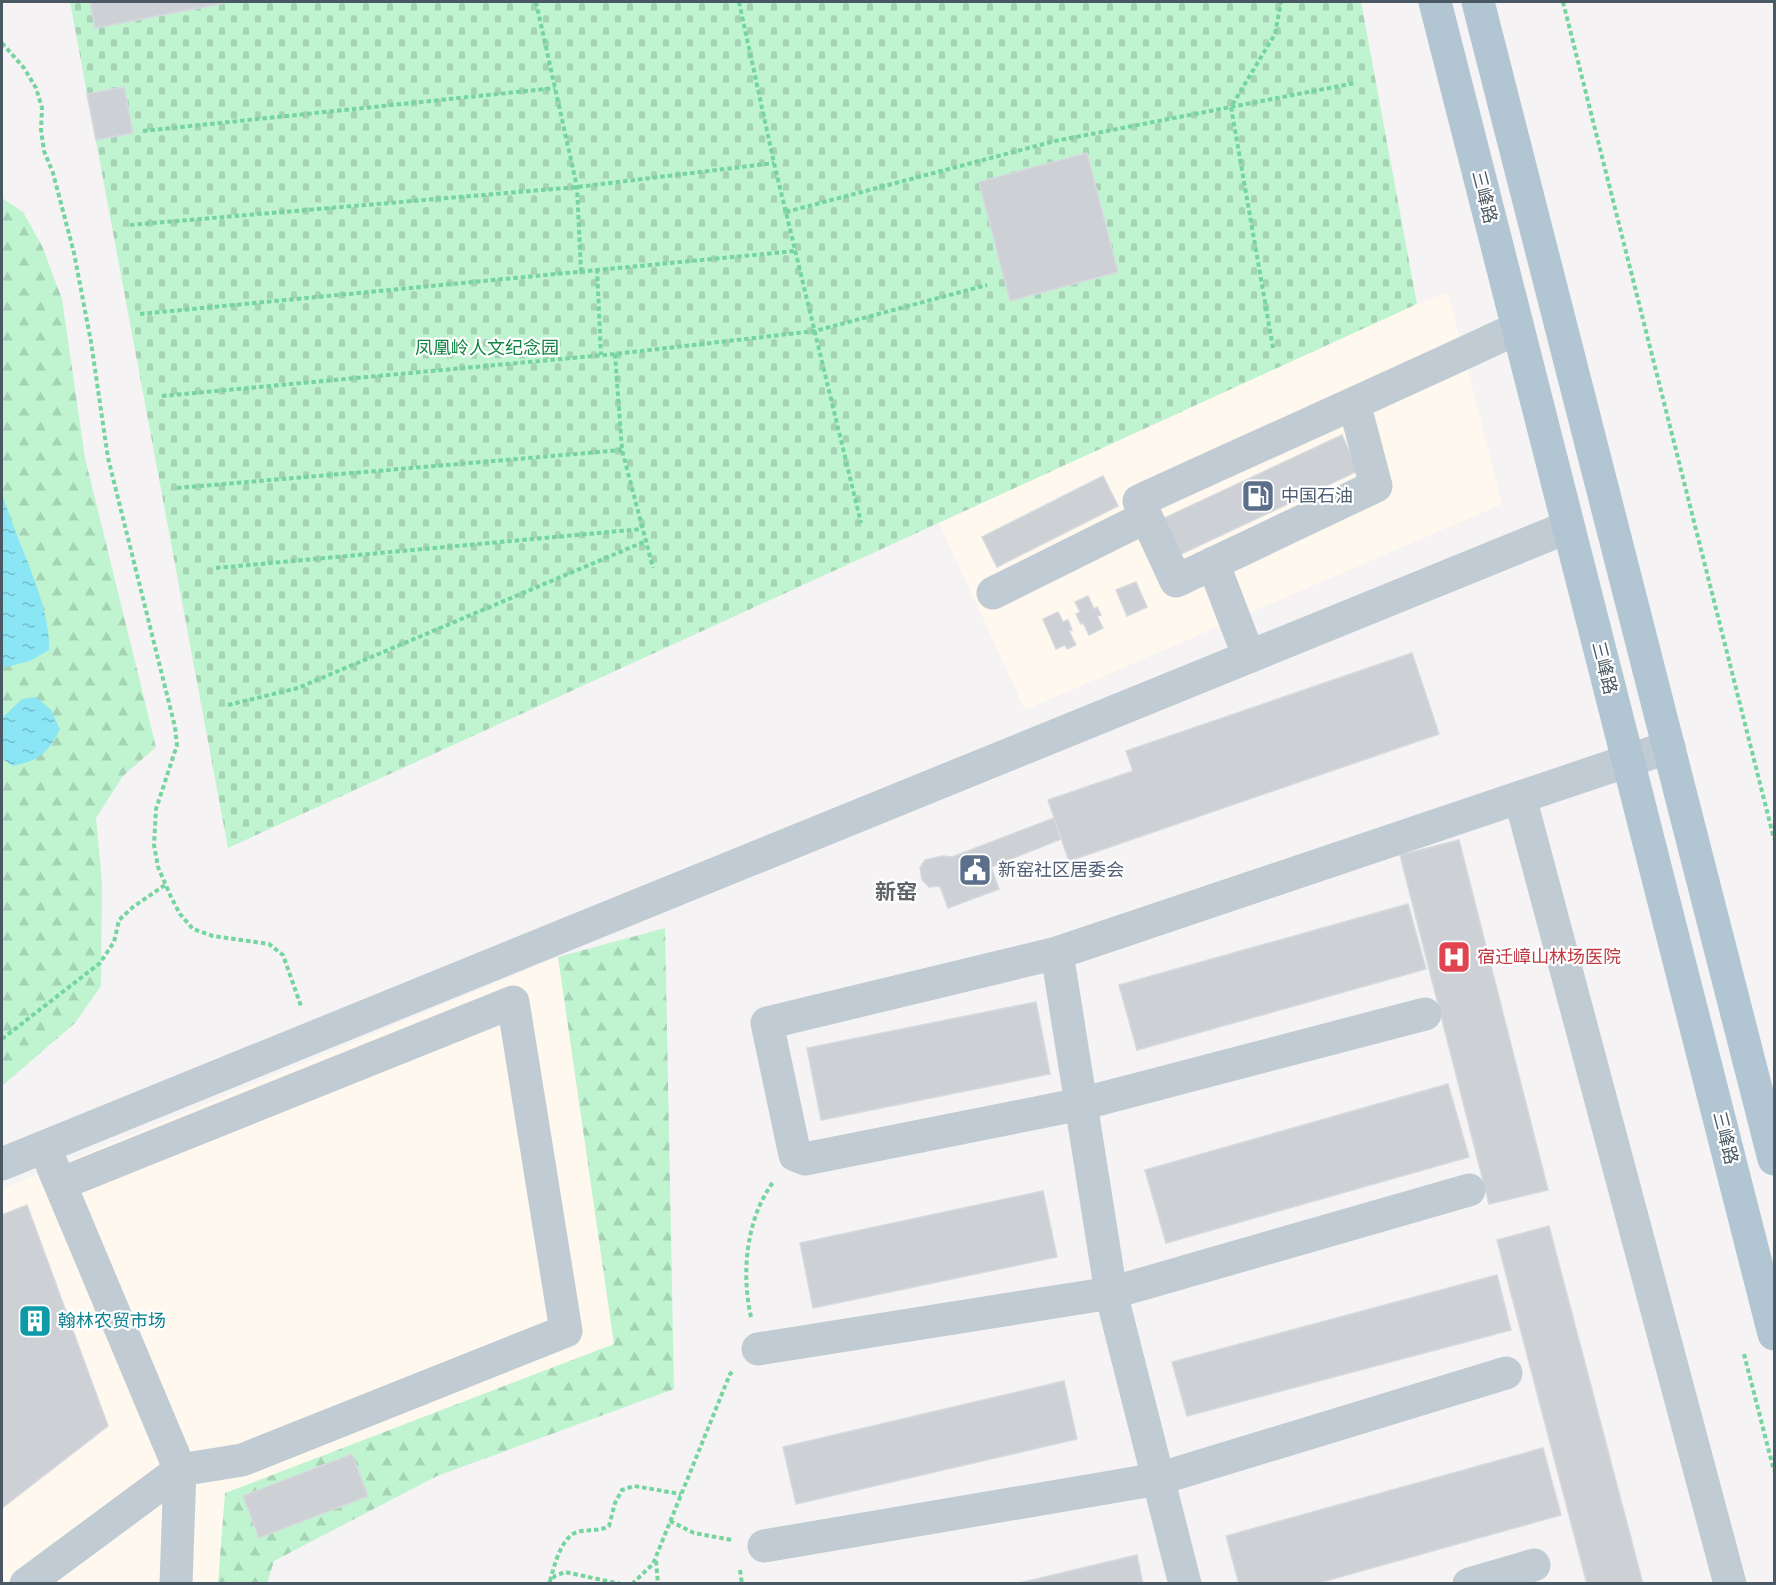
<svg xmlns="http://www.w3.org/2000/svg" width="1776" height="1585" font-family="'Sofia Sans Condensed','Noto Sans SC',sans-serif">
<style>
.commercial{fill:#fef8ee}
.forest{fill:url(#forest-firs)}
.cemetery{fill:url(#cemetery-stones)}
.water{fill:url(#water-ripples)}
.building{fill:#cdd0d5;stroke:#d6d9de;stroke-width:1.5}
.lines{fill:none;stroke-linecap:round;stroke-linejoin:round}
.path{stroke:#75d59f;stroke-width:4;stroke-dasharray:4.5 3;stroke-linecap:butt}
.minor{stroke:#c0cbd3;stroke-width:33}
.major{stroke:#b1c5d3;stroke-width:33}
.labels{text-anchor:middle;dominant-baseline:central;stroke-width:4.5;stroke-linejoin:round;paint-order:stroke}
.street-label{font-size:18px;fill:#495862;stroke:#fff}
.park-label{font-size:18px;fill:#108642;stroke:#fff}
.service-label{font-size:18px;fill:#4e5e75;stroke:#fff;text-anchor:start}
.health-label{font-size:18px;fill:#be3a42;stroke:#fff;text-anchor:start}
.culture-label{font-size:18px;fill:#0d838f;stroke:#fff;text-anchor:start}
.quarter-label{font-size:21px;font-weight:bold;fill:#5e6468;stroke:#fff}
</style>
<defs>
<pattern id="forest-firs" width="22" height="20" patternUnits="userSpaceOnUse" patternTransform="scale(1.5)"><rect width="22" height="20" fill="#c0f4d0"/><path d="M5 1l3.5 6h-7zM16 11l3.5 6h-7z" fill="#a6d3b5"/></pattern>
<pattern id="cemetery-stones" width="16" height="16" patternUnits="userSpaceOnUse" patternTransform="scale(1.5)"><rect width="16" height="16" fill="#c0f4d0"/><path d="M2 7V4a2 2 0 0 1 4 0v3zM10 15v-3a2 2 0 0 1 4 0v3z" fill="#a6d3b5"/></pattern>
<pattern id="water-ripples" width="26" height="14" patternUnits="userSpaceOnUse" patternTransform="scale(1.5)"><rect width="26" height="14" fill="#8ae5f4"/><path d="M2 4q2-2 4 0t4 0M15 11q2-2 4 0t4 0" fill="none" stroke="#73bcc9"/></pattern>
</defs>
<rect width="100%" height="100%" fill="#f5f3f3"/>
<!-- commercial -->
<path class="commercial" d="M1448,292L1502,504L1025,710L939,523L1417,304Z
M558,957L614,1344L225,1493L218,1583L2,1584V1189Z"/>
<!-- forest -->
<path class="forest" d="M2,198L23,212L42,246L62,299L85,458L156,747L123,776L96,818L102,882L101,986L75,1023L2,1086Z
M665,928L674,1389L437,1476L274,1561L267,1583L218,1584L225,1493L614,1344L558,957Z"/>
<!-- cemetery -->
<path class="cemetery" d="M70,2H1361L1417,304L228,848Z"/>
<!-- water -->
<path class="water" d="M2,492C15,541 51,601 49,650L30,661L2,668Z
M36,697L51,710L60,729C48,753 40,760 13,766L2,758V718L22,699Z"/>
<!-- building -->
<path class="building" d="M90,2H230L95,28Z
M124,87L133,133L96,140L87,94Z
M1087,153L1118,272L1010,301L979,182Z
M1342,435L1358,471L1175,557L1158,521Z
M1103,476L1118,506L997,567L982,537Z
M1136,582L1147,607L1127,616L1116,590Z
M1088,596L1094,609L1097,607L1101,615L1097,616L1103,628L1089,635L1083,623L1081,624L1076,614L1080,612L1075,602Z
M1058,612L1063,622L1068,620L1072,630L1069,631L1076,645L1067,649L1065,645L1056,649L1043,619Z
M1412,653L1439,734L1069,861L1048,800L1133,771L1126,751Z
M1054,818L1061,839L991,867L999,889L948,908L940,886L929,887L922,880L920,868L925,860L942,856L952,857Z
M1459,840L1548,1190L1489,1204L1400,855Z
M1408,904L1426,969L1137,1050L1119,985Z
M1036,1002L1050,1074L821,1120L807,1048Z
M1448,1084L1469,1157L1166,1243L1145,1170Z
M1043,1191L1057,1257L813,1308L800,1243Z
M27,1205L108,1426L2,1508V1215Z
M1549,1226L1643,1584H1587L1497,1240Z
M1497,1275L1511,1330L1187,1416L1172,1362Z
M1064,1381L1077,1439L796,1504L783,1447Z
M1543,1448L1561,1515L1315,1584H1239L1226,1536Z
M352,1454L368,1496L259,1538L243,1496Z
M1137,1555L1143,1584H1015Z"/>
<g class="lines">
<!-- path -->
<path class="path" d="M536,2L577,187L581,271
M739,2L774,163L861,523
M1563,2L1774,839
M2,43L24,68L36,88L42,108L41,130L44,151L53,173L74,253L91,342L108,458L175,727L177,745L156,809L154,845L158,867L171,897L180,914L193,929L213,936L269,944L283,955L301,1006
M143,131L555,88
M786,212L1055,141L1355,83
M130,225L577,187L774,163
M597,269L601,355
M140,314L795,251
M1273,348L1231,107L1275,34L1281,2
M615,354L622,450L653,568
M162,396L615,354L815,331L987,285
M177,488L622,450
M216,568L642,529
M228,705L298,688L646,541
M2,1039L100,963L114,942L119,920L133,907L165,885
M751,1317C741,1273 746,1218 774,1181
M1744,1354L1774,1471
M670,1521L694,1533L732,1540
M656,1561L658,1584
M740,1570L742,1584
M550,1581C554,1567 561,1537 577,1532C589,1529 598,1532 609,1526L615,1503L622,1490L634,1486L681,1494
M548,1584L555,1576L565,1572L621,1584
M632,1584L653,1564L730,1374L734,1370"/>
<!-- minor -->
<path class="minor" d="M1354,403L1376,486L1176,581L1139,501C1265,443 1392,387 1518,328
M1213,563L1249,657
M993,593L1146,517
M1520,797L1730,1584
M1057,953L767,1023L795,1155L805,1159L1081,1104L1425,1014
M2,1164L1568,527
M52,1165L180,1470L176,1584
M758,1349L1111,1293L1469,1190
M764,1546L1158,1479L1506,1373
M26,1584L180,1470L242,1460L566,1331L513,1002L60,1184
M1185,1584L1111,1293L1057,953L1669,747
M1469,1584L1534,1565"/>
<!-- major -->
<path class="major" d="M1435,2L1774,1334
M1478,2L1774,1159"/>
</g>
<!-- icons -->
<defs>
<g id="fuel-square" transform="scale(1.725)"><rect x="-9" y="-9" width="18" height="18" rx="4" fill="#5c6f8a" stroke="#fff"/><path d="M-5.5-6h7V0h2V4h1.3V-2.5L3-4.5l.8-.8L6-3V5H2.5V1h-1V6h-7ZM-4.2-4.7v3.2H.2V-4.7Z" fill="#fff"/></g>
<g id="civic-square" transform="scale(1.725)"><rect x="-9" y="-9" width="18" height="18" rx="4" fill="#5c6f8a" stroke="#fff"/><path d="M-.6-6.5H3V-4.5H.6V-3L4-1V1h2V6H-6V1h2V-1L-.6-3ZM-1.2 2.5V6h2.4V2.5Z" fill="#fff"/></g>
<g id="hospital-square" transform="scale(1.725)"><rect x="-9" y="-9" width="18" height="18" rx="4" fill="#e0444e" stroke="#fff"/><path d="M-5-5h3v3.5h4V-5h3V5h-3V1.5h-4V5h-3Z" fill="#fff"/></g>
<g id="building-square" transform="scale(1.725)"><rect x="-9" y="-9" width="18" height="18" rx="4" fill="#0f9aa8" stroke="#fff"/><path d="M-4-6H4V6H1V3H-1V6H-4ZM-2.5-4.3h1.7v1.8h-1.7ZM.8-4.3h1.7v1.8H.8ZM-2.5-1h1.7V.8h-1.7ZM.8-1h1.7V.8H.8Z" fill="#fff"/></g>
</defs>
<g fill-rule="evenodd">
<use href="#fuel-square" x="1258" y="496"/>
<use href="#civic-square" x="975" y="870"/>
<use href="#hospital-square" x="1454" y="957"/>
<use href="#building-square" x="35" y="1321"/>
</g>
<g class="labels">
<!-- street labels -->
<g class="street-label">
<text transform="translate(1484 197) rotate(76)">三峰路</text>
<text transform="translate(1604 668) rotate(76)">三峰路</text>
<text transform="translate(1725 1138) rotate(76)">三峰路</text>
</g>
<!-- park labels -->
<g class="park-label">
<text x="487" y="348">凤凰岭人文纪念园</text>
</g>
<!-- service labels -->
<g class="service-label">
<text x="1281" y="496">中国石油</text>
<text x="998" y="870">新窑社区居委会</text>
</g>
<!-- health labels -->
<g class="health-label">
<text x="1477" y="957">宿迁嶂山林场医院</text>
</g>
<!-- culture labels -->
<g class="culture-label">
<text x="58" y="1321">翰林农贸市场</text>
</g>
<!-- quarter labels -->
<g class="quarter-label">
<text x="896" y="892">新窑</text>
</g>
</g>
<!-- border -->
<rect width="1776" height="1585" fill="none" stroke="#495862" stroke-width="6"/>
</svg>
